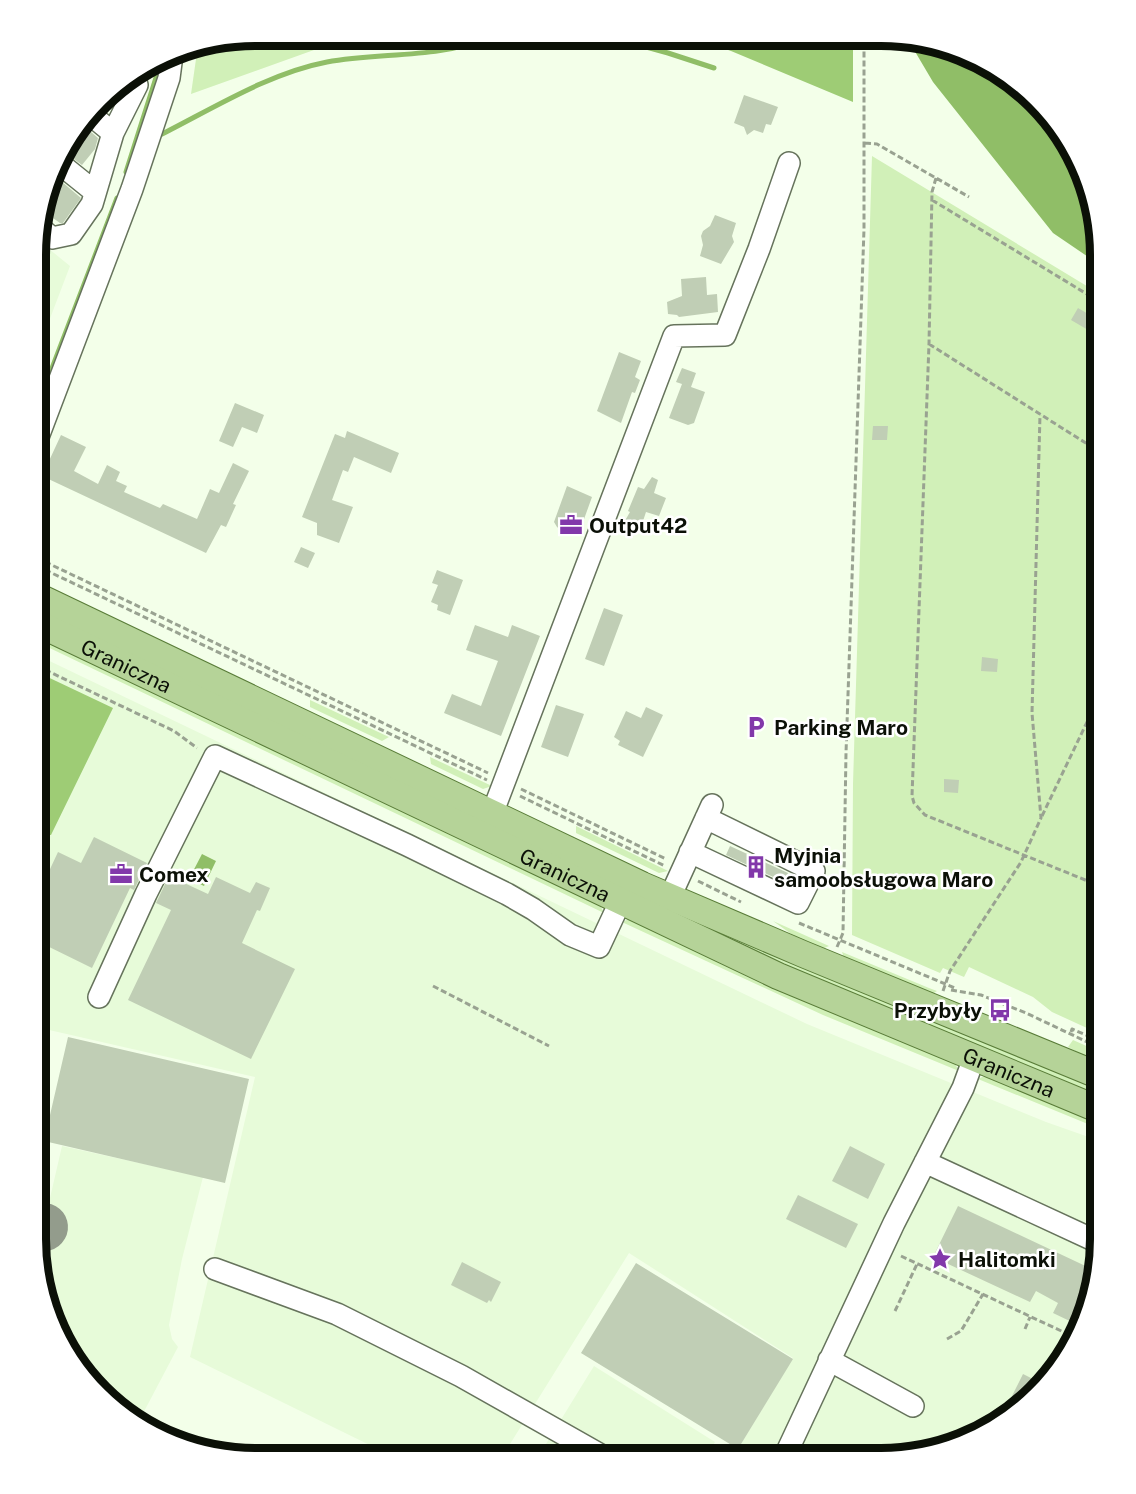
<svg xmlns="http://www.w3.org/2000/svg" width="1136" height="1494" font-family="'Public Sans',sans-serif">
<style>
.built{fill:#e7fbd9}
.green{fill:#d1f0b8}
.forest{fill:#9ecc75}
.water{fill:#90be67}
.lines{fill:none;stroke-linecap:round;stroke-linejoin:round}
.stream{stroke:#90be67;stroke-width:5}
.taxiway{stroke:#939c8c;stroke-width:48}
.building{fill:#c0ceb5}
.minor-casing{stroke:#66735c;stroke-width:24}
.major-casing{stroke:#597c38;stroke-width:28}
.path{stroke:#99a291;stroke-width:3;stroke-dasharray:6 3;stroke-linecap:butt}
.minor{stroke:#fff;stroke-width:21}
.major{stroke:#b5d398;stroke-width:26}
.labels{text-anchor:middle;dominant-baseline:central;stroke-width:5;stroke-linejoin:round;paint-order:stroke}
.poi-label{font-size:21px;font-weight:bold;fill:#0b1007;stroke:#fff;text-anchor:start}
.street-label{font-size:21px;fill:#0b1007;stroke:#fff}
.rim{fill:none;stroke:#0b1007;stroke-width:8}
</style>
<rect width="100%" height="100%" fill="#f3ffe9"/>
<!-- built -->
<path class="built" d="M38,240L70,266L38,350Z
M37,655L807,1024L1046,1122L1100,1141V1254L1063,1361L978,1435L881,1458H754L738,1449L793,1358L629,1253L502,1457H394L190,1357L255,1077L36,1027Z
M62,1146L203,1177L182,1259L169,1325L172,1339L178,1347L139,1421L128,1416L59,1336L38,1250Z
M594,1366L715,1442L706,1458L538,1457Z"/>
<!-- green -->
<path class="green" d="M255,36H353L191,94L198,45Z
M872,156L1100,294V1034L1052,1012L1033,997L969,967L964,977L943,968L940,973L852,935L853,784Z
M37,636L600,905L604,913L37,642Z
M310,700L389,737L382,741L310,707Z
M430,757L492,786L483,789L431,764Z
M576,826L668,871L659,873L576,833Z
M662,905L1100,1088V1099L847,994L660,908Z
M630,919L954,1062L959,1071L823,1015L624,923V921Z
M773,921L829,946L822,949L801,941Z
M842,952L929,988L937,991L931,995L844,958Z
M1073,1040L1100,1052V1064L1068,1047Z
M982,1077H989L1100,1122V1129L978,1079Z"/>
<!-- forest -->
<path class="forest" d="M690,37L853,38V102L731,51Z
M37,672L113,708L51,835L37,834Z"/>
<!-- water -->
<path class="water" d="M907,38L1014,81L1077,158L1100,255V265L1053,233L933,82Z
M202,854L216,861L204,886L189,879Z"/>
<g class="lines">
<!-- stream -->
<path class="stream" d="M610,37L668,53L714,68
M160,135C212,109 269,73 327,62C381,52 439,59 490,37
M126,172L161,62
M38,405L117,198"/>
<!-- taxiway -->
<path class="taxiway" d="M36,1226L44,1227"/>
</g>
<!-- building -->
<path class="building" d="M744,95L778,107L771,125L766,124L763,133L754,130L747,135L744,127L734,123Z
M83,125L98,138L95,149L82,165L63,151L65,146Z
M55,176L81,198L63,223H60L43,211Z
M715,215L736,223L732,236L734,242L721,264L700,256L703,245L701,236L703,231L710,226Z
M706,277L707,295L717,294L718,312L679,317L677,315L668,314L667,302L682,296L681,279Z
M1078,308L1100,321V337L1071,320Z
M619,352L641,361L635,377L640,380L635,393L632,392L621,423L597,411Z
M682,368L696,373L691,387L705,392L694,423L688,425L669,418L682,384L676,382Z
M235,403L264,415L257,433L242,427L233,447L219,441Z
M873,426H888L887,440H872Z
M347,431L399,453L391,473L354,457L348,472L343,470L332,500L353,507L339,543L317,535V523L302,517L335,434L345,438Z
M61,435L86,447L74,471L98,484L107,465L120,472L116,481L127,486L124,492L160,508L163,504L197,519L210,489L219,493L233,463L249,471L233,504L236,505L226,527L221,525L206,553L42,476Z
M652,477L658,480L654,493L666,498L659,516L646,512L640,530L623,524L630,512L628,511L638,487L644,489Z
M567,486L592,497L579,533L573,534L562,531L557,527L554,522Z
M301,547L315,553L308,568L294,562Z
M437,570L463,580L450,615L437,610L438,605L431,602L438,585L432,583Z
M604,608L623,615L604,666L585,659Z
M475,625L508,637L512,625L540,636L501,736L444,713L452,694L481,706L498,661L466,650Z
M982,657L998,659L997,672L981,671Z
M556,705L584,714L568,757L541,747Z
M646,707L663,715L643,757L618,745L620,741L614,737L626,711L641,718Z
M944,779L959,780L958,793L944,792Z
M94,837L147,863L134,890L130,888L92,968L37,941V897L58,852L81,863Z
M730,846L788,873L784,882L726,855Z
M169,876L208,894L216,877L250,893L256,882L270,888L260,911L257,910L242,943L295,969L251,1059L128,1000L171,910L156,903Z
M68,1037L249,1079L225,1183L44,1141Z
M850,1146L885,1164L868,1199L832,1181Z
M798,1195L858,1224L846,1248L786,1219Z
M958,1206L1094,1270L1076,1324L1053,1313L1058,1303L1036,1291L1030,1302L933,1257Z
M462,1262L501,1282L491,1302L489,1300L487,1303L451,1285Z
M636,1263L793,1359L738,1449L581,1353Z
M1023,1374L1039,1382L1004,1412Z"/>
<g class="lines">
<!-- minor casing -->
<g class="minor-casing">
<path id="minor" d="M91,115L113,133
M59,163L95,192
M38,226L52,238L71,234L92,204L113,133L137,85L134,77
M38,437L132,189L169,78L172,55
M492,814L674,336L725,335L759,249L789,163
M690,852L798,903L814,871L706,818
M670,897L712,805
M99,997L146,894L215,756L407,845L507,894L533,909L570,935L599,947L620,902
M925,1162L1100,1243
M215,1269L337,1314L461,1376L604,1457
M829,1360L913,1406
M784,1458L894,1223L963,1088L974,1058"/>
</g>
<!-- major casing -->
<g class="major-casing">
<g id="major">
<path d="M37,596L642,885L803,954L1100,1076"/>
<path id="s1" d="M37,623L778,976L1100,1110"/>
</g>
</g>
<!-- path -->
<path class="path" d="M865,143L877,144L969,197
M936,178L932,192L929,344L912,796L914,803L925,815L1100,886
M932,200L1100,302
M929,344L1100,452
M37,558L488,773
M37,566L487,780
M37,666L174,731L197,748
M521,789L666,859
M520,796L665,866
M1042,816L1100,695
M698,881L741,902
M799,923L955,988
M837,947L843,933L846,753L864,229V38
M433,986L549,1046
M951,990L981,995L1026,1013L1100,1048
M943,991L950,971L1021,862L1041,818L1032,713L1040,415
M1071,1032L1072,1029L1100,1041
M901,1256L1072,1336
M895,1311L917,1264
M1025,1329L1030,1317
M947,1339L961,1331L983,1294"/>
<!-- minor -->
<use href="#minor" class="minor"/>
<!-- major -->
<use href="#major" class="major"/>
</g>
<!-- icons -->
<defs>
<g id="office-bare" transform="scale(1.8)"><path d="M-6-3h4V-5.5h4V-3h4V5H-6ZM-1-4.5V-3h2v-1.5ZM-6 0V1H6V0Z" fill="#8238aa" stroke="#fff" stroke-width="2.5" paint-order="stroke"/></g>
<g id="parking-bare" transform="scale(1.8)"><path d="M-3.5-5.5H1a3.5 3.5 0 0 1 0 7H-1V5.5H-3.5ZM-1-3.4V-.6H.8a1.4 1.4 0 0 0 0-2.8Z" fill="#8238aa" stroke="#fff" stroke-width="2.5" paint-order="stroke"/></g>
<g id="building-bare" transform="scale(1.8)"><path d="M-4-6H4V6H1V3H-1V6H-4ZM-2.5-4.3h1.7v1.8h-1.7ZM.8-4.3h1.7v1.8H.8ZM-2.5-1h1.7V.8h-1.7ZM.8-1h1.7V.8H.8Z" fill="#8238aa" stroke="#fff" stroke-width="2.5" paint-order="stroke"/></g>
<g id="bus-bare" transform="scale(1.8)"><path d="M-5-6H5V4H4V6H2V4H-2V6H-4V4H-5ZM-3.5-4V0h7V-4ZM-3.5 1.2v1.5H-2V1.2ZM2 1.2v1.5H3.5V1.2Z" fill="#8238aa" stroke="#fff" stroke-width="2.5" paint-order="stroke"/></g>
<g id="sight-bare" transform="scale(1.8)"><path d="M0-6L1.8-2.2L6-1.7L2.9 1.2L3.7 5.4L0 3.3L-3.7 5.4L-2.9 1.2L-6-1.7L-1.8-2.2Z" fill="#8238aa" stroke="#fff" stroke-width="2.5" paint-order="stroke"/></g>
</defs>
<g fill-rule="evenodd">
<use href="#office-bare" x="571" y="525"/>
<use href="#parking-bare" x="756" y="727"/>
<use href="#building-bare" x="756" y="867"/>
<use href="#office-bare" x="121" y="874"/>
<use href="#bus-bare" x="1000" y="1010"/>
<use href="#sight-bare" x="940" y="1259"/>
</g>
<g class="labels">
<!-- poi labels -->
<g class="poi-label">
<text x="589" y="525">Output42</text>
<text x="774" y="727">Parking Maro</text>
<text x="774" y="855">Myjnia<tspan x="774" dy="24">samoobsługowa Maro</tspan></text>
<text x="139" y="874">Comex</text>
<text x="982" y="1010" text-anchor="end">Przybyły</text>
<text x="958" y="1259">Halitomki</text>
</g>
<!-- street labels -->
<g class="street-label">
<text stroke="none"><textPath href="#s1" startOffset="99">Graniczna</textPath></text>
<text stroke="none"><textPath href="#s1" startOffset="585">Graniczna</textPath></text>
<text stroke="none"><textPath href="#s1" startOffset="1071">Graniczna</textPath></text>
</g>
</g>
<!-- crop -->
<path d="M0 0H1136V1494H0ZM255 46H881A209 209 0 0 1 1090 255V1239A209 209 0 0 1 881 1448H255A209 209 0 0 1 46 1239V255A209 209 0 0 1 255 46Z" fill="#fff" fill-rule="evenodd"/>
<path class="rim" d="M255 46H881A209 209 0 0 1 1090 255V1239A209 209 0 0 1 881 1448H255A209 209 0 0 1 46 1239V255A209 209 0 0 1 255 46Z"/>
</svg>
